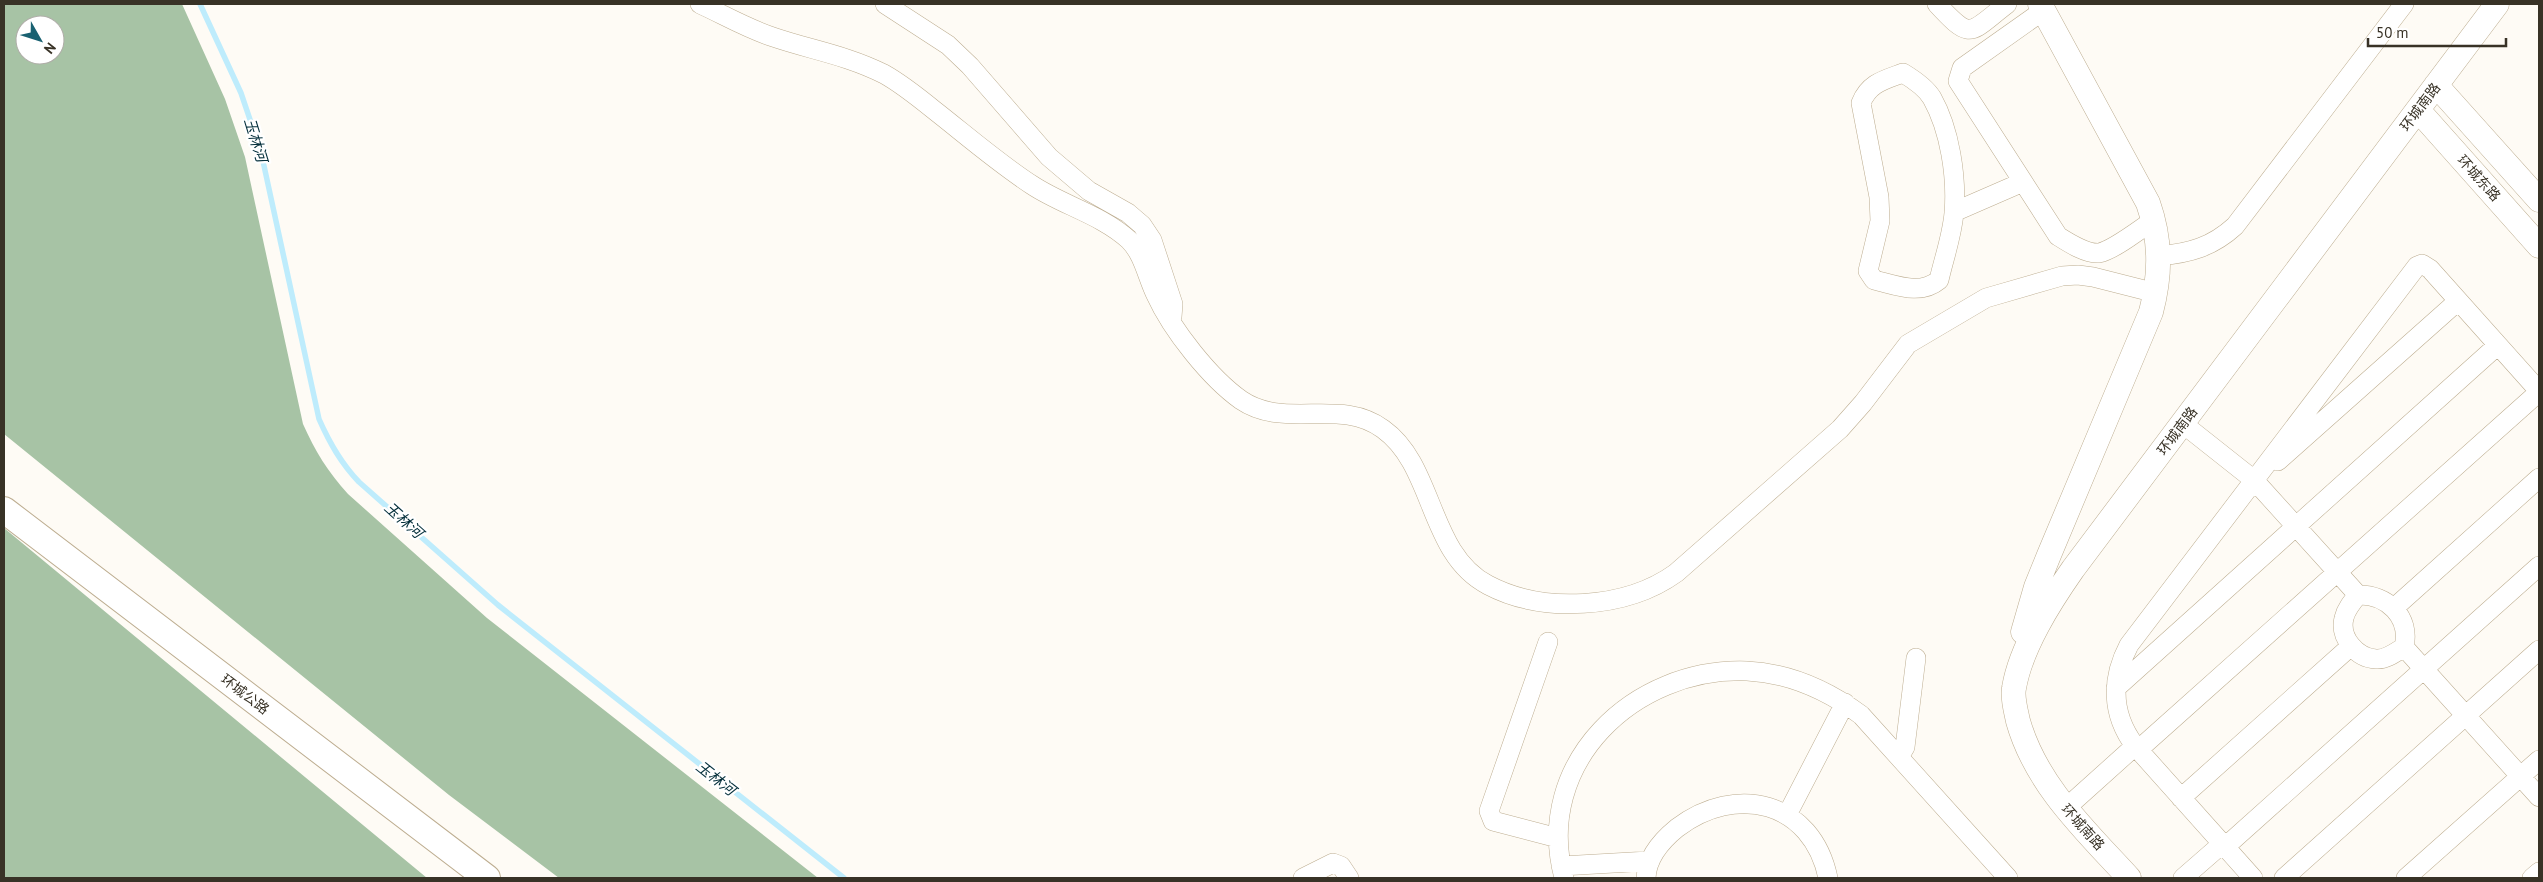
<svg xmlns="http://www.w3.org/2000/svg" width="2543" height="882" font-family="'PT Sans','Noto Sans SC',sans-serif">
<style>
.forest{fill:#a7c3a5;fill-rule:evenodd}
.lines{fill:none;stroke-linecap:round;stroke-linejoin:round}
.stream{stroke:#beecfc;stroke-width:5.5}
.minor-casing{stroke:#bdad90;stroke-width:20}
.major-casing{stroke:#bdad90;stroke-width:25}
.highway-casing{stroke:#bdad90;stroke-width:28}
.minor{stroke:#fff;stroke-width:19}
.major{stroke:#fff;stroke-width:24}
.highway{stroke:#fff;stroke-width:26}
.labels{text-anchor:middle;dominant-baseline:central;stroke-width:4.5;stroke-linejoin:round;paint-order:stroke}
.street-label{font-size:14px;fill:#383226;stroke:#fff}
.water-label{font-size:15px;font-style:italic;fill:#032e3a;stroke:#fff}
</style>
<rect width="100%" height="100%" fill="#fefbf5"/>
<!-- forest -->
<path class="forest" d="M4,4H182L225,99L245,157L303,424C315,451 328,472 348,494L487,618L818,878H559L449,795L4,434ZM25,25H55V55H25Z
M4,528L427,878H4Z"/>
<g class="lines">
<!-- stream -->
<path class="stream" d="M200,4L241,93L261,152L319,419C330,444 341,463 359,482L498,605L844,878"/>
<!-- minor casing -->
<g class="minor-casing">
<path id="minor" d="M700,4C724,15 748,29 773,37C811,50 846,55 884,74C902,84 918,97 934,110C966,135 998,163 1032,185C1062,205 1102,215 1129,240C1144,255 1147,277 1156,295C1172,330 1210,378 1241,400C1285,430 1340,397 1383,429C1435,466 1428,554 1488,585C1543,614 1626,609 1676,573L1840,429L1863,403L1908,344L1986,298L2062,276L2078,275L2093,277L2156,293
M885,4L948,45L970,66L1049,157L1089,191L1128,213L1142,225L1152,240L1173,304L1172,317
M1937,4C1972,42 1969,33 2007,4
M2044,10L1962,68L1958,81L2058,236C2069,243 2086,254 2099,253C2114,250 2140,229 2154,220
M1903,73C1913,79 1926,88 1932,98C1950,130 1957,177 1954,213C1952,236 1944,258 1939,280C1920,296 1896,285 1874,280L1868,271L1880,221L1879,197L1861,103C1869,83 1884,80 1903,73Z
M1954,212L2023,182
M2159,256C2190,253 2212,247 2235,226L2404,4
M2182,423L2254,480L2358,595
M2278,461L2458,301
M2358,595C2387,594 2411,617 2404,647C2396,652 2386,660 2376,659C2357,658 2339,638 2344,618C2346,609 2352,602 2358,595Z
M2394,608L2539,478
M1548,642L1489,811L1493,821L1558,838
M2404,647L2539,797
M2116,688L2498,345
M2138,750L2539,392
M1899,757L1905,747L1916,658
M2181,798L2351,646
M2066,808L2135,746
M1787,815L1845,703
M2225,847L2539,566
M1561,866L1649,861
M1303,878L1333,863L1341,866L1349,878
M1564,878C1533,763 1634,667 1747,671C1789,673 1827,690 1861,715L2008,878
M1646,878C1647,857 1661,841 1677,828C1736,783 1812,801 1828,878
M2183,878L2222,844
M2253,878L2135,746C2111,714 2111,679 2129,645L2417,266L2422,264L2430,269L2539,391
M2284,878L2539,650
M2406,878L2539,760
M2532,878L2539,872"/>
</g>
<!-- major casing -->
<g class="major-casing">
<path id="major" d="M2436,85L2539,200
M2418,110L2539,246
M2023,632L2036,587L2049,555L2151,312C2161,274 2161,240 2148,203L2040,4
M2129,878C2086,831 2036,785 2018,721C2016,711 2012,698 2014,688C2021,647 2050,602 2073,569L2497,4"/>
</g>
<!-- highway casing -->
<g class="highway-casing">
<path id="highway" d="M4,510L487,878"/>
</g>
<!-- minor -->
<use href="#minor" class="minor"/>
<!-- major -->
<use href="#major" class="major"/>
<!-- highway -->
<use href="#highway" class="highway"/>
</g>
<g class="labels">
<!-- street labels -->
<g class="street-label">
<text transform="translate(2420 107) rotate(-53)">环城南路</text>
<text transform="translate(2479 178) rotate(48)">环城东路</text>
<text transform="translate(2177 431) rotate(-53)">环城南路</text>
<text transform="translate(245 694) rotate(37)">环城公路</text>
<text transform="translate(2083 827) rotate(48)">环城南路</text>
</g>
<!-- water labels -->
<g class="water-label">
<text transform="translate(256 140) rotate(73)">玉林河</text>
<text transform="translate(404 520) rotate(42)">玉林河</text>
<text transform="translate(716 778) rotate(38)">玉林河</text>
</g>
</g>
<!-- border -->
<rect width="2543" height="882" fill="none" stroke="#383226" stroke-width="10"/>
<!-- north arrow -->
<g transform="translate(40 40) rotate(129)"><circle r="24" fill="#ffffff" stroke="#afada8"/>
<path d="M0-4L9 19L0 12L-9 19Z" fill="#196171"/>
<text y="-8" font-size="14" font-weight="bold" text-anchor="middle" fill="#383226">N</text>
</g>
<!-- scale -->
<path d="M2368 38v8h138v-8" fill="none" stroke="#383226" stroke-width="2.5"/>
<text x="2376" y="38" font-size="15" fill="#383226" stroke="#ffffff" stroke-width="4" paint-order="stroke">50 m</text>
</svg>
